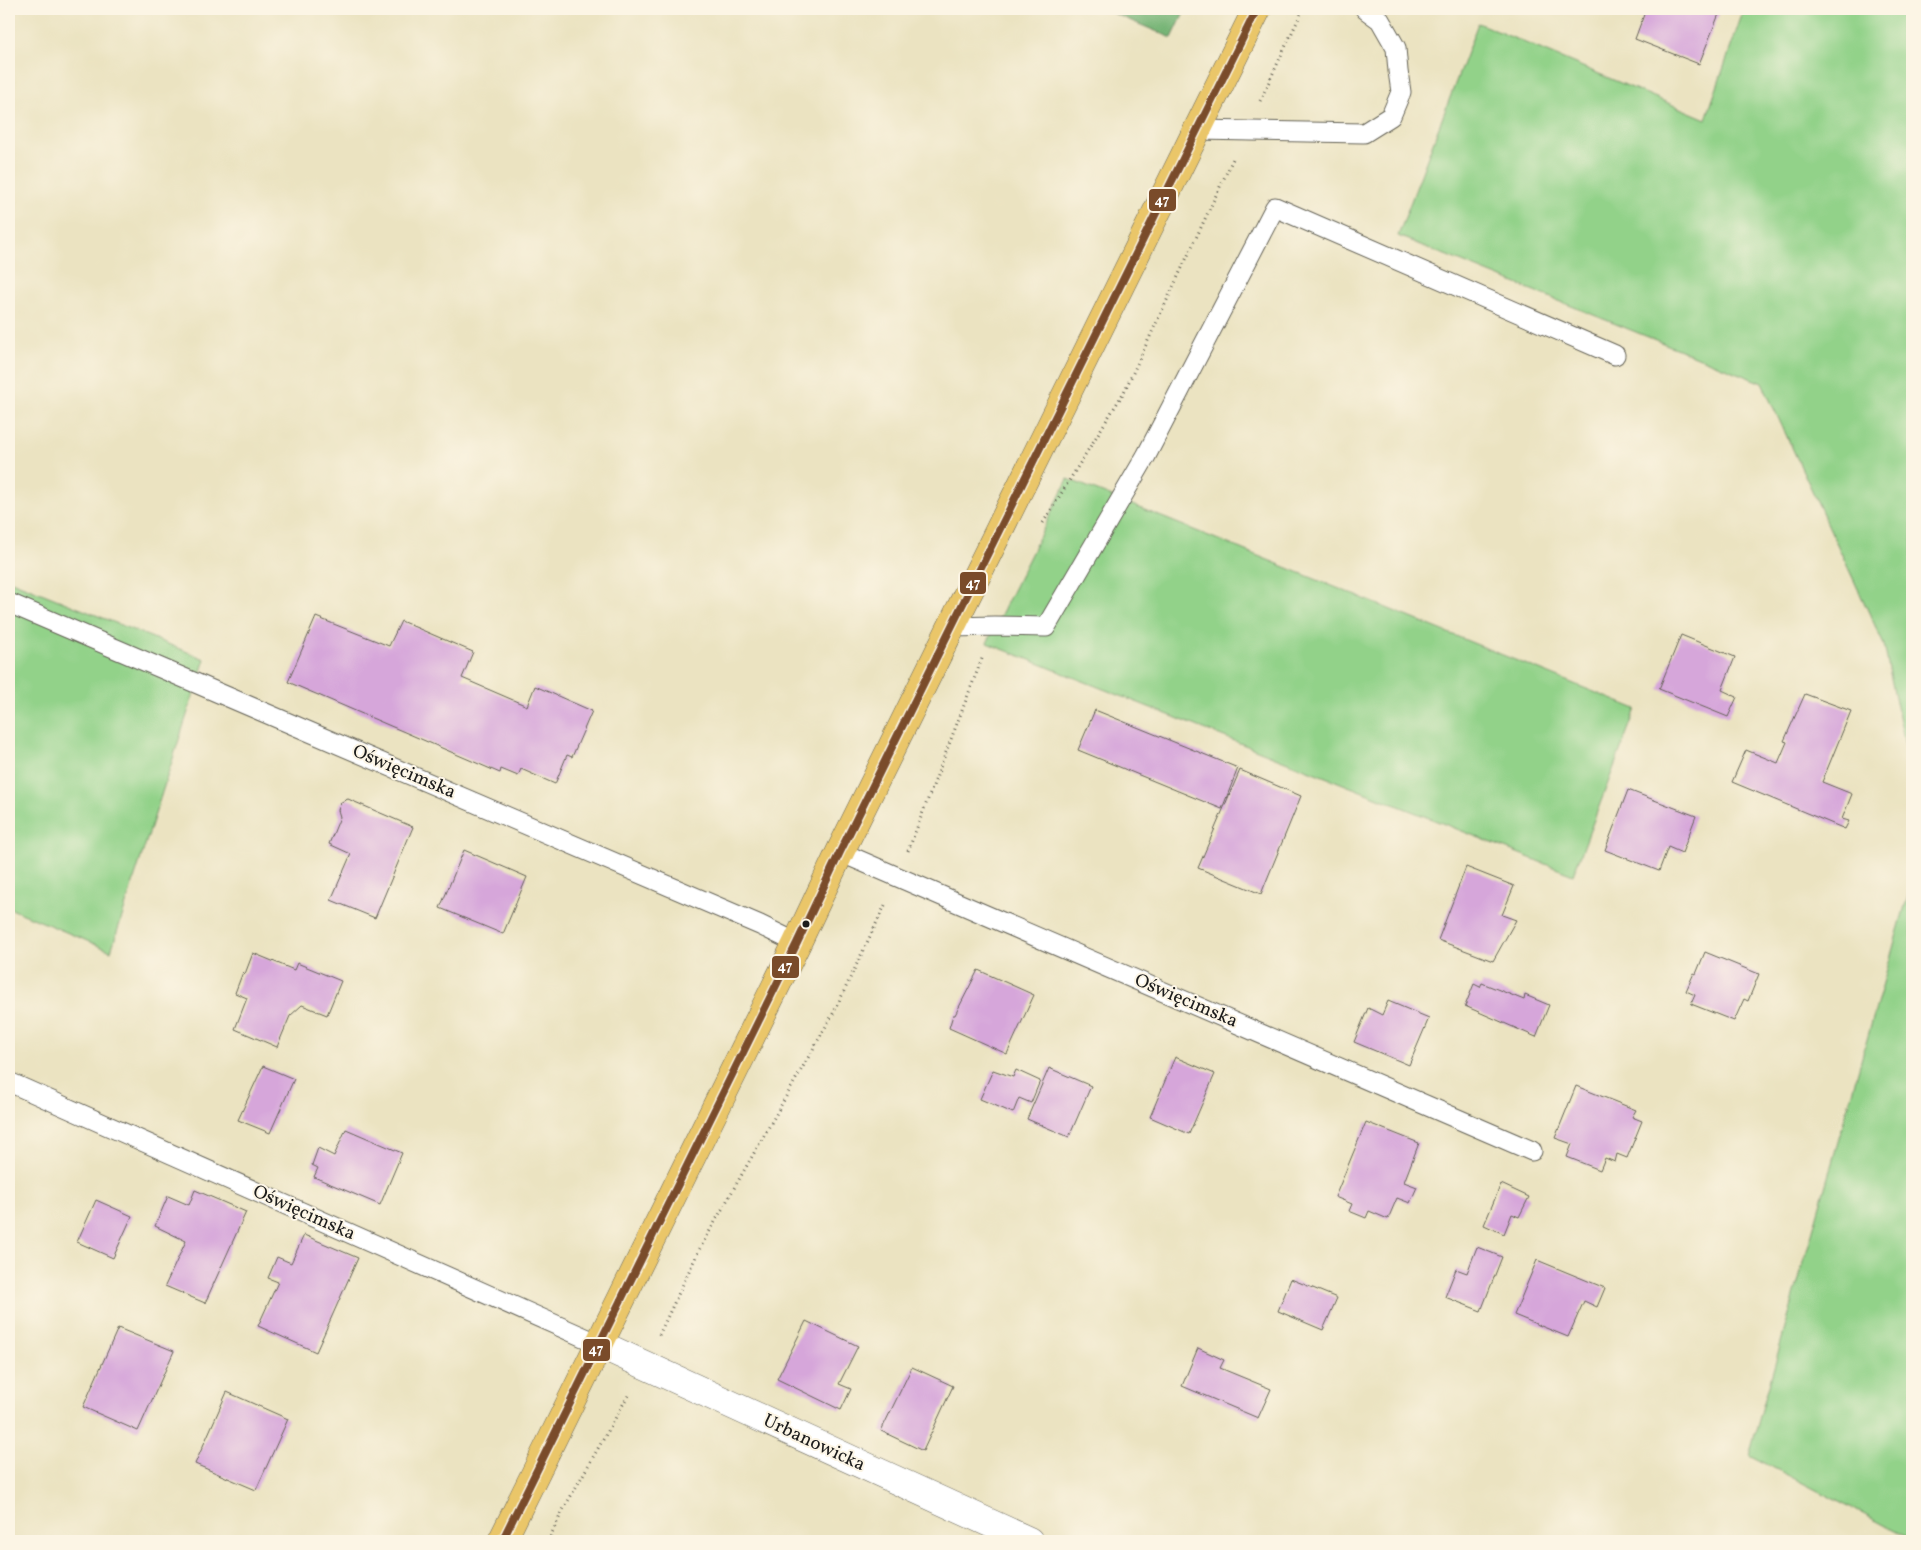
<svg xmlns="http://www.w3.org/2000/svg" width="1921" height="1550" font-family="Vollkorn,serif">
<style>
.green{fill:#92d289;stroke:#577752}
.forest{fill:#75b475;stroke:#486848}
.building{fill:#d6a6da}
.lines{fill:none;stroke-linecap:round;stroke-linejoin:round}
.lane-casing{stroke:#646256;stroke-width:21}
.street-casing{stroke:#646256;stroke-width:29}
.highway-casing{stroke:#646256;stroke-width:29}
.path{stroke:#646256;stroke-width:3;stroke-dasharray:1 4;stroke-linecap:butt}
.lane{stroke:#fff;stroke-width:19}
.street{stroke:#fff;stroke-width:28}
.highway{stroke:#eac669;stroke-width:28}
.bus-1-casing{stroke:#fcf5e5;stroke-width:11}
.bus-1{stroke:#7a4b2a;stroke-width:8}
.bus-dot{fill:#1c1c1c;stroke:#fcf5e5;stroke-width:2}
.labels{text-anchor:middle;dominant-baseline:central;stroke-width:4;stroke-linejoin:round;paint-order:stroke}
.street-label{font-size:19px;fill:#1c1c1c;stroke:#fcf5e5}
.line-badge{stroke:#fcf5e5;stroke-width:2}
.badge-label{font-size:14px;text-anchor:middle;font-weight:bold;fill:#fff}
</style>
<rect width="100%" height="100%" fill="#fcf5e5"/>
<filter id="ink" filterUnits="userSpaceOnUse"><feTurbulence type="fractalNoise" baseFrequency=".02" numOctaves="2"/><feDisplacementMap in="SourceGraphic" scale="10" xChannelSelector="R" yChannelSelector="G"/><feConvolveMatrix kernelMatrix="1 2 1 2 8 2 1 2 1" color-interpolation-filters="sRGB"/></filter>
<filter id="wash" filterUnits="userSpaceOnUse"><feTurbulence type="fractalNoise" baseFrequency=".0096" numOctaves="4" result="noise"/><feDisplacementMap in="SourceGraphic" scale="20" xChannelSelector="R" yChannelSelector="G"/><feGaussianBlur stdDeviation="1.12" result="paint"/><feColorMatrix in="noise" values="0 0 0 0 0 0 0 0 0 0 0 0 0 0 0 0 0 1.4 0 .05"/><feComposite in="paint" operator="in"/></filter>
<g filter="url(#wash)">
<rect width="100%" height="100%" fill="#ebe3c1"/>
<!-- green -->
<path class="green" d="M1744,9H1912V778L1884,645L1762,383L1398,236L1478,23L1706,119Z
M1068,479L1636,709L1573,875L987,643Z
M9,580L205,659L111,951L9,908Z
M1912,881V1540L1749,1455Z"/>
<!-- forest -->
<path class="forest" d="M1103,9H1186L1172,38Z"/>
<g id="blocks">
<!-- building -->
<path class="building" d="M1646,9H1721L1699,64L1635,39Z
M316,617L389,646L401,621L473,652L462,678L527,706L535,686L592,711L572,757L567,755L555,784L521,769L518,776L501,769L500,773L288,682Z
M1681,635L1735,657L1722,690L1737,697L1728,717L1659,689Z
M1805,694L1851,711L1822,782L1852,794L1842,819L1849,821L1845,829L1732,782L1746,750L1778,763L1787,742L1784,741Z
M1095,710L1238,768L1222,809L1078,750Z
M1240,770L1301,796L1261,894L1198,868Z
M1628,790L1696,816L1682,853L1668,847L1659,871L1605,850Z
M348,799L413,827L375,918L331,900L351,854L329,844L340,817L338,810L341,802Z
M464,850L527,877L503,934L440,908Z
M1466,867L1514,886L1502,915L1516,920L1493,961L1438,940Z
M1705,952L1759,974L1748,1001L1744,999L1734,1021L1691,1004L1695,995L1686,991L1694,973L1696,974Z
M253,953L294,970L297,963L341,981L327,1015L302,1005L290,1016L277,1047L235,1029L247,998L235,993L243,972L245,974Z
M978,970L1034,995L1007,1054L949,1028L953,1015H955Z
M1482,983L1524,1000L1525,995L1549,1005L1536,1037L1465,1006L1474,984L1480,987Z
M1388,1001L1429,1018L1409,1065L1354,1042L1368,1008L1382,1015Z
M1175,1057L1215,1074L1189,1134L1150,1117Z
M263,1066L294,1079L270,1133L238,1120Z
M1049,1068L1091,1086L1069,1137L1027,1119Z
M993,1070L1013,1077L1016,1070L1040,1081L1031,1103L1019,1098L1013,1113L980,1099Z
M1576,1086L1636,1110L1632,1117L1642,1121L1627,1158L1617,1154L1615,1162L1605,1158L1600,1170L1567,1157L1572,1144L1555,1138Z
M1366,1122L1419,1143L1404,1182L1417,1187L1410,1203L1397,1198L1388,1219L1369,1211L1366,1218L1349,1211L1352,1204L1335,1197Z
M346,1129L402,1153L380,1205L314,1177L318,1168L312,1165L318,1148L334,1156Z
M1501,1184L1529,1197L1519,1217L1512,1214L1504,1234L1484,1225Z
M195,1190L246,1212L205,1303L165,1286L186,1241L155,1226L168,1196L189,1205Z
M96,1200L132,1216L113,1258L77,1242Z
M304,1235L358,1258L316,1352L258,1326L278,1282L268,1278L277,1257L291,1263Z
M1477,1247L1502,1257L1481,1311L1445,1297L1456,1269L1467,1273Z
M1537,1260L1605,1288L1597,1307L1584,1301L1568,1337L1514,1315Z
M1291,1279L1337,1298L1323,1330L1278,1311Z
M806,1321L858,1346L839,1384L851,1389L841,1410L777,1379Z
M118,1328L174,1351L138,1431L83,1407Z
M1198,1348L1224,1360L1220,1368L1271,1389L1258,1418L1182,1386Z
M912,1367L953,1386L923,1451L881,1431Z
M227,1392L288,1419L256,1490L195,1464Z"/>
</g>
</g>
<g filter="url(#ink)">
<use href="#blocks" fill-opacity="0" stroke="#646256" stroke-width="1"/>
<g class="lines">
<!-- lane casing -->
<g class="lane-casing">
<path id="lane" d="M1198,130L1364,133L1391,116L1401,92L1398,71L1396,48L1380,20L1365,9
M9,603L760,925L797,943
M953,627L995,626L1046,627L1146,456L1275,207L1615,355
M840,852L1532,1151
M9,1082L599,1344"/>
</g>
<!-- street casing -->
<g class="street-casing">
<path id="street" d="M599,1344L1029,1541"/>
</g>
<!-- highway casing -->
<g class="highway-casing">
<path id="highway" d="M502,1541L797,943L840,852L1257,9"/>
</g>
<!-- path -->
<path class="path" d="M1260,101L1303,9
M1043,523L1124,392L1233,159
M908,851L983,656
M659,1335L699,1250L834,1012L886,903
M548,1541L563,1510L629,1394"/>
<!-- lane -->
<use href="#lane" class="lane"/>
<!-- street -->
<use href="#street" class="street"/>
<!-- highway -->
<use href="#highway" class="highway"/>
<!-- bus-1 casing -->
<g class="bus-1-casing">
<path id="bus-1" d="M502,1541L797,943L840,852L1257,9"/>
</g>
<!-- bus-1 -->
<use href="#bus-1" class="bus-1"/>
</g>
</g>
<!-- markers -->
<circle class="bus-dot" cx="806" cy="924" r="4.5"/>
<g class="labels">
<!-- street labels -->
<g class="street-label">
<text transform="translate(404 772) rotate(23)">Oświęcimska</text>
<text transform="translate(1186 1001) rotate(23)">Oświęcimska</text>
<text transform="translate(304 1213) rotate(24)">Oświęcimska</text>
<text transform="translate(814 1443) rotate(25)">Urbanowicka</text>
</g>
</g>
<g class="line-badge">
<rect x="1148" y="188" width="29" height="24" rx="5" fill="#7a4b2a"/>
<rect x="959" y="571" width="28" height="24" rx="5" fill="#7a4b2a"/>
<rect x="771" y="955" width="29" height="24" rx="5" fill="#7a4b2a"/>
<rect x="582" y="1338" width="29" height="24" rx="5" fill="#7a4b2a"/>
</g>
<g class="badge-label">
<text x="1162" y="205">47</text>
<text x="973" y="588">47</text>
<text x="785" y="971">47</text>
<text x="596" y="1354">47</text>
</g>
<!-- margin -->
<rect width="1921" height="1550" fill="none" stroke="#fcf5e5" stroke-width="30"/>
</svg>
